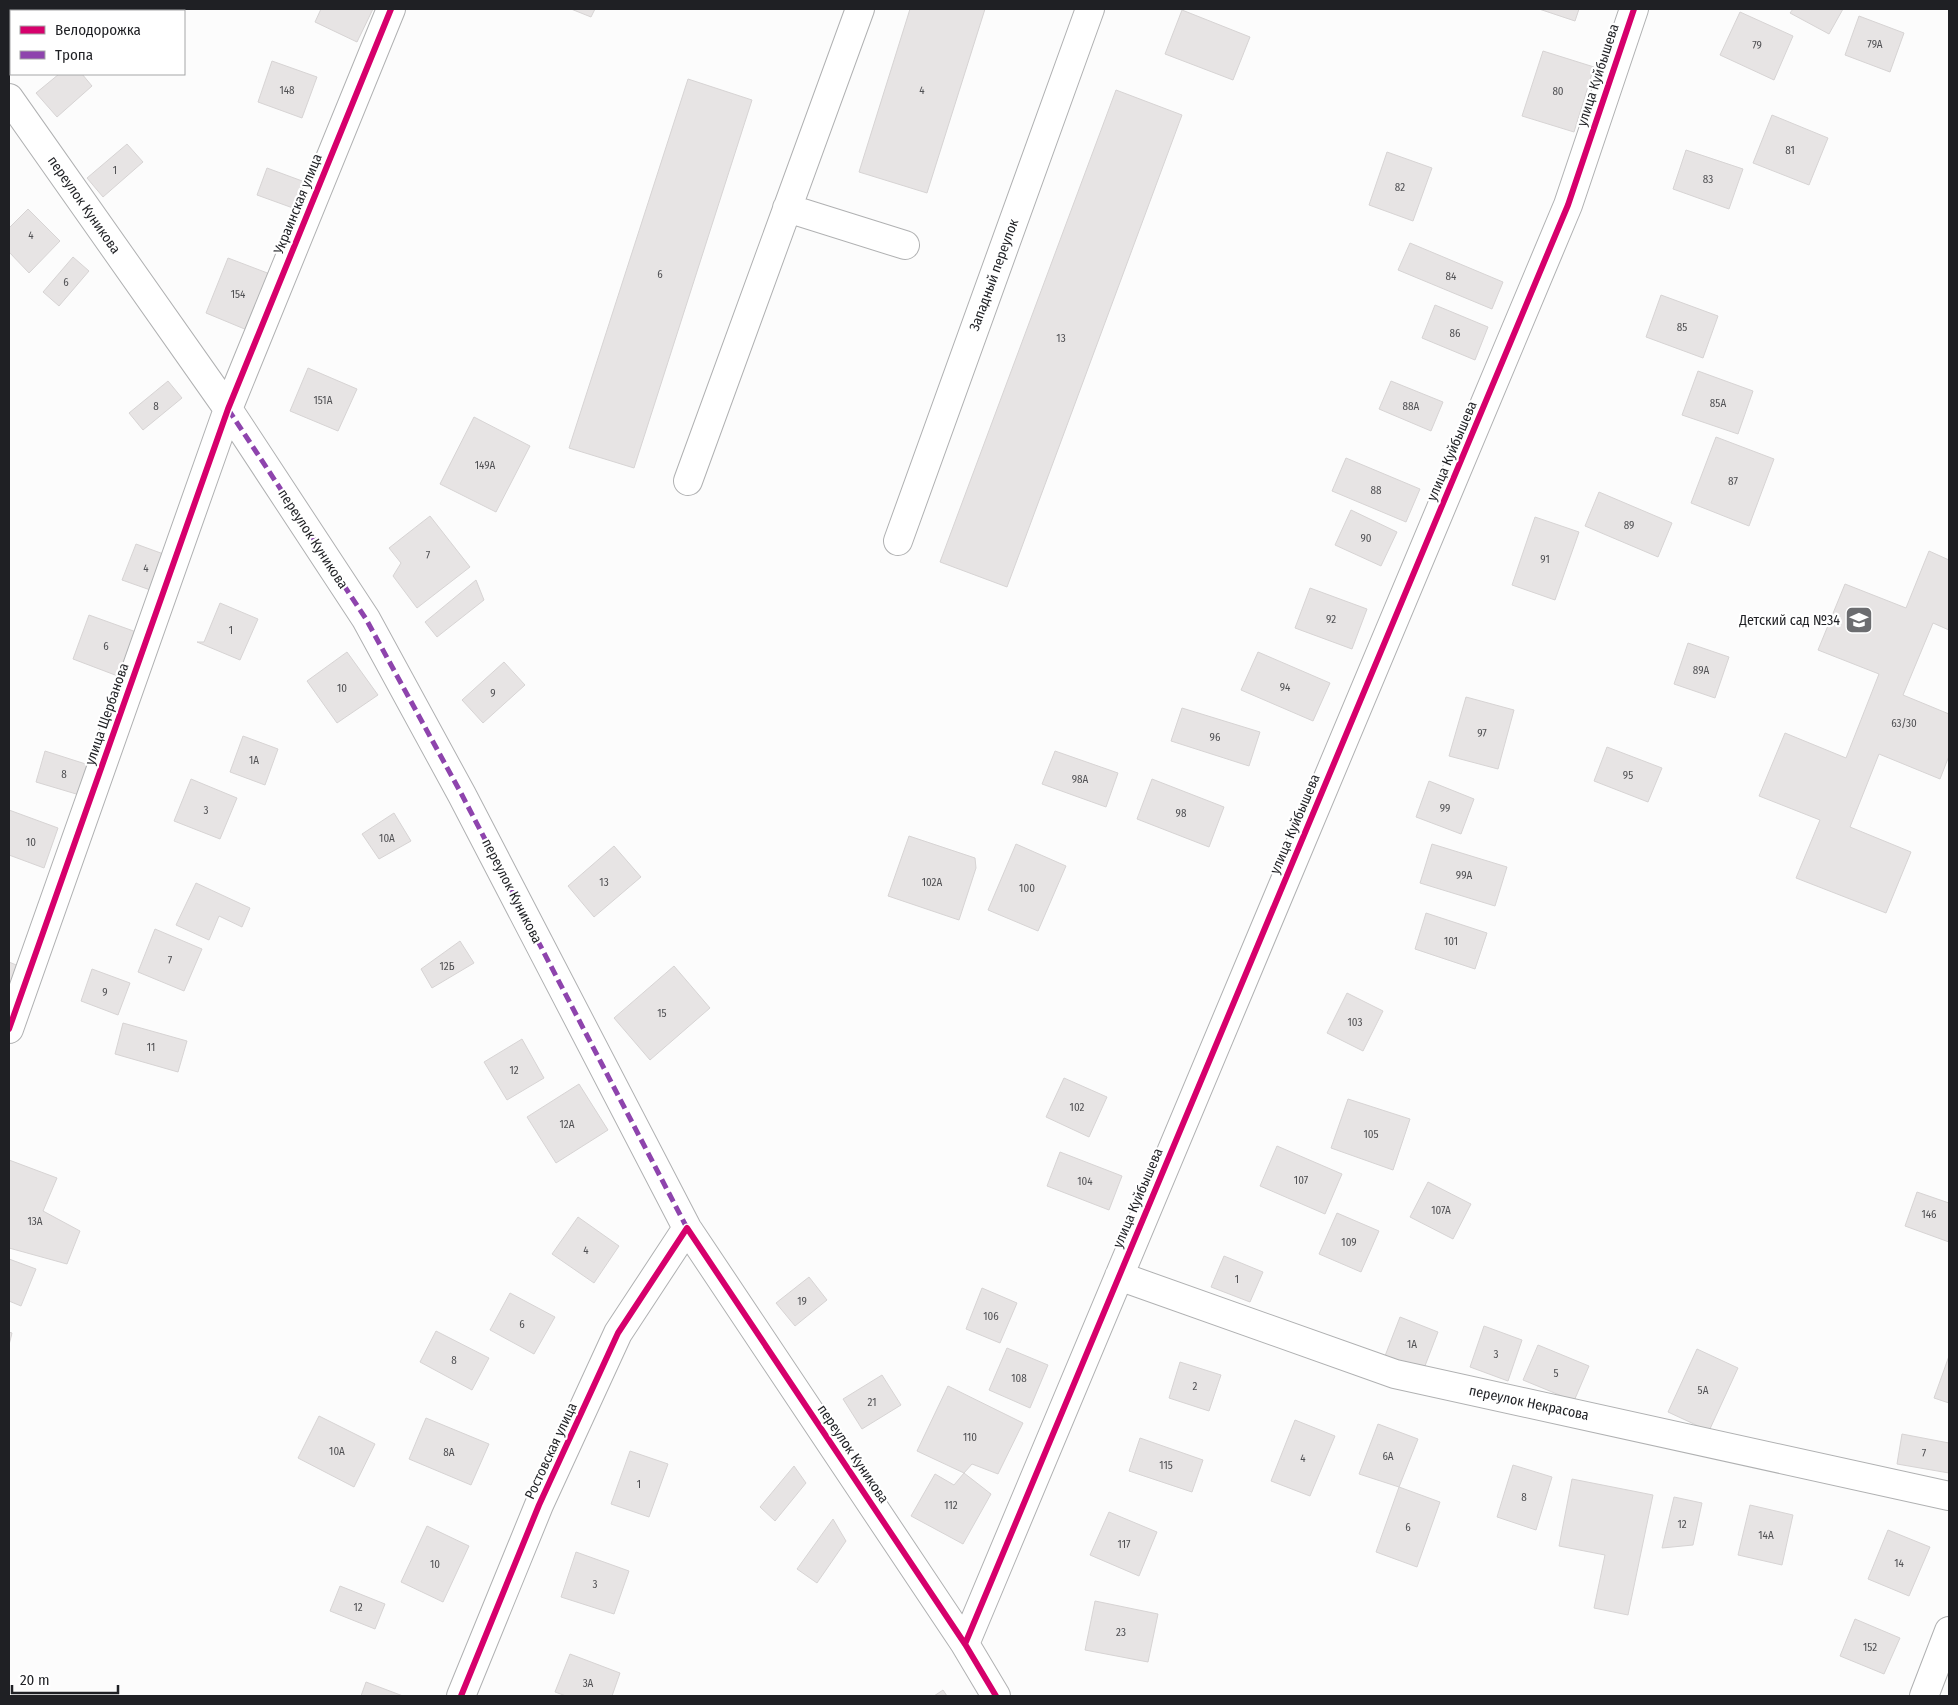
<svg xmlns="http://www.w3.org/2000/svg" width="1958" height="1705" font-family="'Fira Sans Condensed',sans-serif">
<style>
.building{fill:#e7e4e4;stroke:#d7d4d4}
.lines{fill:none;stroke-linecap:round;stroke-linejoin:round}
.minor-casing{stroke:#b0b1b2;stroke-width:30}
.minor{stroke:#fff;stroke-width:28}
.quiet{stroke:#8e44ad;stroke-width:5;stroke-dasharray:10 5;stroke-linecap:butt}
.cycleway-casing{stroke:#fff;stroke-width:9}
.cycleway{stroke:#d6006c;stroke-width:6}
.labels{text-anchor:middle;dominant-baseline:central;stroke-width:4.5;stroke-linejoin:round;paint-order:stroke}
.number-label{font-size:11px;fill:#515154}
.street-label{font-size:14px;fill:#1f2024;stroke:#fff}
.poi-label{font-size:14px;fill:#1f2024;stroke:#fff;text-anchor:end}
</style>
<rect width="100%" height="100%" fill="#fcfcfc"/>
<!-- building -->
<path class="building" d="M321,9H373L357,42L315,22Z
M571,9H595L591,17Z
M910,9H985L927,193L859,172Z
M1539,9H1579L1575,21Z
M1793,9H1843L1829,34L1790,13Z
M1182,10L1250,37L1233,80L1165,54Z
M1740,12L1793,36L1774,80L1720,55Z
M1859,16L1904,33L1890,72L1845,55Z
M1543,51L1594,67L1574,132L1522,116Z
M272,61L317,77L302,118L258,102Z
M59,74H82L92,86L57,117L36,93Z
M688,79L752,100L634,468L569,448Z
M1116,90L1182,115L1007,587L940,562Z
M1772,115L1828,138L1809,185L1753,163Z
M127,144L143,162L103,197L87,178Z
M1686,150L1743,169L1729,209L1673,189Z
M1387,152L1432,168L1413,221L1369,205Z
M267,168L313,185L304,212L257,195Z
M28,209L60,241L29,273L9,252V228Z
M1410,243L1503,282L1492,309L1398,270Z
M73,257L89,271L59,306L43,292Z
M228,258L270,274L247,330L206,313Z
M1661,295L1718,316L1703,358L1646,337Z
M1435,305L1488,327L1475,360L1422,338Z
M308,368L357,389L338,431L290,411Z
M1698,371L1753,391L1738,434L1682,415Z
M168,381L182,398L143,430L129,413Z
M1391,381L1443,402L1431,431L1379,409Z
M474,417L530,446L496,512L440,484Z
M1716,437L1774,459L1749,526L1691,503Z
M1346,458L1420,489L1406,522L1332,491Z
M1599,492L1672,523L1658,557L1585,526Z
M1351,510L1397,532L1381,566L1335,545Z
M430,516L470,567L417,608L393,576L401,563L389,548Z
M1535,517L1579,532L1555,600L1512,585Z
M136,544L169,556L156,592L122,580Z
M1929,551L1949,560V630L1933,623L1903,695L1949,714V756L1940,779L1879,754L1850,827L1911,852L1886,913L1796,878L1820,820L1759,796L1785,733L1846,758L1879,674L1818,650L1845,584L1906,608Z
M476,580L484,600L437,637L425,622Z
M1310,588L1367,609L1352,649L1295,628Z
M220,603L258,619L240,660L197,642H204Z
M89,615L139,633L123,678L73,659Z
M1688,643L1729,657L1715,698L1674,684Z
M347,652L378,695L337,723L307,681Z
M1258,652L1330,683L1313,721L1241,690Z
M504,662L525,685L483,723L462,700Z
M1466,697L1514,710L1498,769L1449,756Z
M1182,708L1260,732L1249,766L1171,741Z
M243,736L278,749L265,785L230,772Z
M1607,747L1662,768L1648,802L1594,781Z
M45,751L92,766L83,796L36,782Z
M1055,751L1118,773L1106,807L1042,784Z
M191,779L237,798L220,839L174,821Z
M1152,779L1224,807L1209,847L1137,819Z
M1429,781L1474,799L1461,834L1416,817Z
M9,810L58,828L44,868L9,855Z
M394,813L411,841L379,859L362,834Z
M909,836L975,858L976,868L959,920L888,896Z
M1016,844L1066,866L1038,931L988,910Z
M1432,844L1507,867L1495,906L1420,883Z
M614,846L641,877L594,917L568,886Z
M196,883L250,908L242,927L219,916L209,940L176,925Z
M1426,913L1487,933L1475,969L1415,949Z
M155,929L202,949L184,991L138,972Z
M460,941L474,963L432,988L421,969Z
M9,962L21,967L9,998Z
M674,966L710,1008L650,1060L614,1018Z
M92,969L130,983L118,1015L81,1001Z
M1347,993L1383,1011L1363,1051L1327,1033Z
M123,1023L187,1041L178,1072L115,1054Z
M522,1039L544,1078L507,1100L484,1062Z
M1064,1078L1107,1097L1089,1137L1046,1117Z
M579,1084L608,1130L556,1163L527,1117Z
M1348,1099L1410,1119L1393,1170L1331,1148Z
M1277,1146L1342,1174L1325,1214L1260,1186Z
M1060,1152L1122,1176L1109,1210L1047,1186Z
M9,1160L57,1178L43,1211L80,1231L67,1264L9,1248Z
M1428,1182L1471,1204L1453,1239L1410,1217Z
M1917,1192L1949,1203V1242L1905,1226Z
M1337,1213L1379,1231L1361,1272L1319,1254Z
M578,1217L619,1246L594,1283L552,1254Z
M1224,1256L1263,1272L1250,1302L1211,1287Z
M9,1259L36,1269L21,1306L9,1301Z
M809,1277L827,1300L795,1326L776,1303Z
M982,1288L1017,1303L1000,1343L966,1329Z
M510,1293L555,1317L534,1354L490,1330Z
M1400,1317L1438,1332L1423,1371L1385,1356Z
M1484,1326L1522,1340L1508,1381L1470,1367Z
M436,1331L489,1358L472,1390L420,1362Z
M9,1332L12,1333L9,1345Z
M1538,1345L1589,1366L1574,1401L1523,1380Z
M1007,1348L1048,1365L1030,1408L989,1390Z
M1697,1349L1738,1368L1709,1431L1668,1412Z
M1949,1356V1403L1934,1398Z
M1180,1362L1221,1375L1209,1411L1169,1398Z
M882,1375L901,1405L862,1429L843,1399Z
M948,1386L1023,1423L998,1474L972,1464L964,1473L917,1451Z
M319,1416L375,1444L354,1487L298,1458Z
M426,1418L489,1444L471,1485L409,1459Z
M1295,1420L1335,1436L1310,1496L1271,1481Z
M1378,1424L1418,1439L1399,1487L1359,1474Z
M1902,1434L1949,1443V1473L1897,1464Z
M1140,1438L1203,1460L1192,1492L1129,1471Z
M630,1451L668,1464L649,1517L611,1504Z
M1513,1465L1552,1477L1536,1530L1497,1517Z
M794,1466L806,1483L775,1521L760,1507Z
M964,1473L991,1494L963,1544L911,1516L935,1474L954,1485Z
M1572,1479L1653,1495L1628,1615L1594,1608L1605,1555L1559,1546Z
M1399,1487L1440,1502L1417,1567L1376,1552Z
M1674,1497L1702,1503L1693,1545L1662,1548Z
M1750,1505L1793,1515L1782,1565L1738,1555Z
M1109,1512L1157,1532L1139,1576L1090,1555Z
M833,1519L846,1541L817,1583L797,1569Z
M427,1526L469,1546L443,1602L401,1582Z
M1888,1530L1930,1547L1909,1596L1868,1579Z
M576,1552L629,1571L614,1614L561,1597Z
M340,1586L385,1604L375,1629L330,1611Z
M1095,1601L1158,1614L1148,1662L1085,1650Z
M1855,1619L1900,1638L1884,1674L1840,1656Z
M570,1654L620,1673L612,1696H566L555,1692Z
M366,1682L403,1696H361Z
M943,1690L947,1696H934Z"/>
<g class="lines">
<!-- minor casing -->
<g class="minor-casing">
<path id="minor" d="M9,98L228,409L366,619L462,795L687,1228L965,1644L996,1696
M787,208L905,245
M688,481L860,9
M898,541L1090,9
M9,1029L228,409L391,9
M1119,1276L1395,1374L1949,1496
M965,1644L1568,205L1634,9
M461,1696L539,1505L618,1333L687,1228
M1924,1696L1949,1631"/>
</g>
<!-- minor -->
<use href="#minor" class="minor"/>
<!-- quiet -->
<path class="quiet" d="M228,409L366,619L462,795L687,1228"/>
<!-- cycleway casing -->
<g class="cycleway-casing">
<path id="cycleway" d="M9,1029L228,409L391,9
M965,1644L1568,205L1634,9
M461,1696L539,1505L618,1333L687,1228L965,1644L996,1696"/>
</g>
<!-- cycleway -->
<use href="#cycleway" class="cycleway"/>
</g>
<!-- icons -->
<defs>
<g id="school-square" transform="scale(1.4375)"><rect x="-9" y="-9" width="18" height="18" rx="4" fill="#6c6d70" stroke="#fff"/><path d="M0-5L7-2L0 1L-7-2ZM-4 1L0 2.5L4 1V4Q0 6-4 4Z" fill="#fff"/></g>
</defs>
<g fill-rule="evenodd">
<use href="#school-square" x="1859" y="620"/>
</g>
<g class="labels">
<!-- number labels -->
<g class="number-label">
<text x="1875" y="44">79А</text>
<text x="1757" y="45">79</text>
<text x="287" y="90">148</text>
<text x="922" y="90">4</text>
<text x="1558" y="91">80</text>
<text x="1790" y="150">81</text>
<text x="115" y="170">1</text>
<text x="1708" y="179">83</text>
<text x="1400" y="187">82</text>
<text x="31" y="235">4</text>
<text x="660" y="274">6</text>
<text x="1451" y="276">84</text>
<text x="66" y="282">6</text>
<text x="238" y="294">154</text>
<text x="1682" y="327">85</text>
<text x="1455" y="333">86</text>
<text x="1061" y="338">13</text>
<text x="323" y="400">151А</text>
<text x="1718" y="403">85А</text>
<text x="156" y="406">8</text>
<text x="1411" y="406">88А</text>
<text x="485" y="465">149А</text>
<text x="1733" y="481">87</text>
<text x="1376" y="490">88</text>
<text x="1629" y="525">89</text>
<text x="1366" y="538">90</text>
<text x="428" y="555">7</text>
<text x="1545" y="559">91</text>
<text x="146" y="568">4</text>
<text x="1331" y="619">92</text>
<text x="231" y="630">1</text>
<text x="106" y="646">6</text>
<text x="1701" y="670">89А</text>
<text x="1285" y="687">94</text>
<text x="342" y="688">10</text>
<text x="493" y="693">9</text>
<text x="1904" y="723">63/30</text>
<text x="1482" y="733">97</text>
<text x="1215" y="737">96</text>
<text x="254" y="760">1А</text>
<text x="64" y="774">8</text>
<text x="1628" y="775">95</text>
<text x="1080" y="779">98А</text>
<text x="1445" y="808">99</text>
<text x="206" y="810">3</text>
<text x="1181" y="813">98</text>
<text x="387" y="838">10А</text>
<text x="31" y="842">10</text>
<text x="1464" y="875">99А</text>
<text x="604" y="882">13</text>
<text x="932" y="882">102А</text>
<text x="1027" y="888">100</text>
<text x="1451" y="941">101</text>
<text x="170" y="960">7</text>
<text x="447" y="966">12Б</text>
<text x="105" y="992">9</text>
<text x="662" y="1013">15</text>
<text x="1355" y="1022">103</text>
<text x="151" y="1047">11</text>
<text x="514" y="1070">12</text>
<text x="1077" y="1107">102</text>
<text x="567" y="1124">12А</text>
<text x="1371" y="1134">105</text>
<text x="1301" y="1180">107</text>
<text x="1085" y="1181">104</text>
<text x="1441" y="1210">107А</text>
<text x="1929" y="1214">146</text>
<text x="35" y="1221">13А</text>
<text x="1349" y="1242">109</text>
<text x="586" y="1250">4</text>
<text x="1237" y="1279">1</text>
<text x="802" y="1301">19</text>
<text x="991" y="1316">106</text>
<text x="522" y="1324">6</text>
<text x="1412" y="1344">1А</text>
<text x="1496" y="1354">3</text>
<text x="454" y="1360">8</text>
<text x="1556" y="1373">5</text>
<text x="1019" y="1378">108</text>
<text x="1195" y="1386">2</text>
<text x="1703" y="1390">5А</text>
<text x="872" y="1402">21</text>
<text x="970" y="1437">110</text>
<text x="337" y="1451">10А</text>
<text x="449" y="1452">8А</text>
<text x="1924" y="1453">7</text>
<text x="1388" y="1456">6А</text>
<text x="1303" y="1458">4</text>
<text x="1166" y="1465">115</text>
<text x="639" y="1484">1</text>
<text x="1524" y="1497">8</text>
<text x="951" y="1505">112</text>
<text x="1682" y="1524">12</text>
<text x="1408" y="1527">6</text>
<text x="1766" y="1535">14А</text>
<text x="1124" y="1544">117</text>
<text x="1899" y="1563">14</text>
<text x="435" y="1564">10</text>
<text x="595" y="1584">3</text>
<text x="358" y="1607">12</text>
<text x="1121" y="1632">23</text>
<text x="1870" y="1647">152</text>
<text x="588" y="1683">3А</text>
</g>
<!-- street labels -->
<g class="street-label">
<text transform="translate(1598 75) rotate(-72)">улица Куйбышева</text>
<text transform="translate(298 204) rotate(-68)">Украинская улица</text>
<text transform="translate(84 205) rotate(55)">переулок Куникова</text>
<text transform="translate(994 275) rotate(-70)">Западный переулок</text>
<text transform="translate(1452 451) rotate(-67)">улица Куйбышева</text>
<text transform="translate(313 539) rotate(57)">переулок Куникова</text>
<text transform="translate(107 714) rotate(-71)">улица Щербанова</text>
<text transform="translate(1295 824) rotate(-67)">улица Куйбышева</text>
<text transform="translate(512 891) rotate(63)">переулок Куникова</text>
<text transform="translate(1138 1198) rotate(-67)">улица Куйбышева</text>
<text transform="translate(1529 1403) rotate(12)">переулок Некрасова</text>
<text transform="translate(551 1451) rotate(-65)">Ростовская улица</text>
<text transform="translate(853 1454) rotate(56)">переулок Куникова</text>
</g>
<!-- poi labels -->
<g class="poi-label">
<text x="1840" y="620">Детский сад №34</text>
</g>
</g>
<!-- border -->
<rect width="1958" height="1705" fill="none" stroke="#1f2024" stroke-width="20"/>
<!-- legend -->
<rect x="10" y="10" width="175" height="65" fill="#ffffff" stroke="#a5a6a7"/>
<rect x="20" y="26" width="25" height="8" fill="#d6006c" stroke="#a5a6a7"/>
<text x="55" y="35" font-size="15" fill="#1f2024">Велодорожка</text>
<rect x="20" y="51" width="25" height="8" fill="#8e44ad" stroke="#a5a6a7"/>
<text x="55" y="60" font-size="15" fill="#1f2024">Тропа</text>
<!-- scale -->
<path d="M12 1685v8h106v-8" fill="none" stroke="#1f2024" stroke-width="2.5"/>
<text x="20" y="1685" font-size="15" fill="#1f2024" stroke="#ffffff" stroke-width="4" paint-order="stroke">20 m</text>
</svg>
